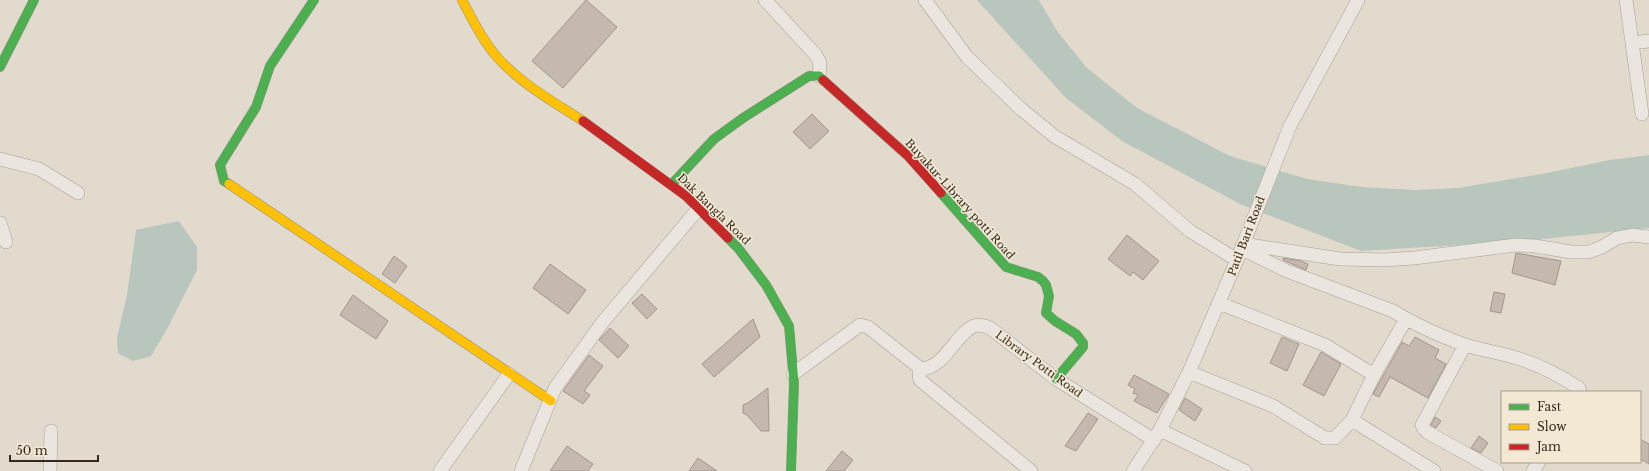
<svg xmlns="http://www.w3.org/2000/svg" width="1649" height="471" font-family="'Libre Baskerville',serif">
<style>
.water{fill:#b9c6bd}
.building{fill:#c5b9af;stroke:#a2968d}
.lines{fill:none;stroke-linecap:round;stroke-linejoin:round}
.street-casing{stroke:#a7a097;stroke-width:14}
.fast-casing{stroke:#978f86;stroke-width:10}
.slow-casing{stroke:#978f86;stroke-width:10}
.jam-casing{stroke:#978f86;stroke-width:10}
.street{stroke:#eae6df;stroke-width:13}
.fast{stroke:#4caf50;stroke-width:9}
.slow{stroke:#ffc107;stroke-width:9}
.jam{stroke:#c62828;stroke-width:9}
.labels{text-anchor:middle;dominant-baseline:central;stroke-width:3;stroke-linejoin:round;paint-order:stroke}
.street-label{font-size:11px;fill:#35291f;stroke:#f2e8d4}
</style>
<rect width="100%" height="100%" fill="#e2dacd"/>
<!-- water -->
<path class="water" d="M977,0H1039L1057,31L1086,67L1137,108L1230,156L1307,179L1362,187L1415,190L1458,188L1547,173L1610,160L1649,155V228L1524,241L1361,251L1240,204L1122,141L1066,98Z
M179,221L197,247V270L167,329L151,356L133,361L118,353L117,338L127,295L136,230Z"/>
<!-- building -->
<path class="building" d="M586,0L617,27L563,88L532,61Z
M812,114L829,131L810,149L793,132Z
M1127,235L1159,261L1143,280L1133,272L1130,276L1108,259Z
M1516,253L1561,261L1555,285L1512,273Z
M394,256L407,266L395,283L382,274Z
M1283,258L1301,261L1308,264L1306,270L1283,260Z
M550,264L586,290L568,314L533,288Z
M1494,292L1505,294L1501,313L1490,311Z
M642,294L657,309L647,319L632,303Z
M353,295L388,321L376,339L340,315Z
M753,319L760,337L714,377L702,364Z
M610,328L629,346L618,358L599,340Z
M1282,337L1299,344L1287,371L1270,363Z
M1415,337L1439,350L1435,358L1446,364L1428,398L1390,377L1379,397L1373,394L1402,342L1409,346Z
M1321,352L1341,364L1324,396L1303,385Z
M589,355L603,366L584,391L590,395L583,404L563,391Z
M1134,375L1169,394L1157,413L1134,401L1138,395L1133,393L1135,389L1128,385Z
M768,388L769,431H761L747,415L743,413V405L748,403Z
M1185,398L1202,409L1195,421L1179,410Z
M1088,413L1098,419L1076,451L1065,446Z
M1435,417L1441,421L1436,428L1431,425Z
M1479,436L1488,443L1481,453L1471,448Z
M1640,439L1649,444V464L1640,459Z
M567,446L593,464L588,471H550Z
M842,451L853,460L844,471H826Z
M698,458L717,471H689Z"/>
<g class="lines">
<!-- street casing -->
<g class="street-casing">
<path id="street" d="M765,0L815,54L820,63L819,76
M925,0L967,57L1021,109L1054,136L1135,184L1190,231L1237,260
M1626,0L1642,114
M1632,43L1649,41
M0,159L39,169L78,193
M0,223L6,242
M1243,244L1340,259L1384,260L1414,258L1516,245L1535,246L1571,252H1589L1602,247L1617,238L1632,235L1649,237
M1242,249L1287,271L1393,311C1415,325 1441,336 1465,345C1481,350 1497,352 1513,357C1536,363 1559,375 1579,388L1580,392
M1219,303L1325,345L1374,375
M1465,345L1422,425L1424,429L1427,432L1497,471
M921,369L919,374L920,380L1031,471
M1189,372L1273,406L1325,438H1335L1352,420L1374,375L1406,319
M793,374L860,325L868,327L921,369C945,368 956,333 974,326C979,324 985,326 990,328L1056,379L1154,440
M1352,420L1434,471
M1160,430L1245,471
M50,471L51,431
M440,471L509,374
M521,471L555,388L602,323L699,208
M1133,471L1160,430L1189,372L1237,260L1290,126L1358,0
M1533,471L1539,462"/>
</g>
<!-- fast casing -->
<g class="fast-casing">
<path id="fast" d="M0,67L34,0
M229,184L224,181L220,165L256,107L270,66L314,0
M672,184L714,139L743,118L809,76H819L823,80
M941,193L1006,267L1038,277L1043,281L1046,285L1049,296L1046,313L1055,321L1076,334L1083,343V347L1056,379
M728,238L738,248L766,285L789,326L794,383L791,471"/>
</g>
<!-- slow casing -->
<g class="slow-casing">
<path id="slow" d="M462,0C472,19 483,41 497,57C521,84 554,102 583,121
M229,184L551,401"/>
</g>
<!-- jam casing -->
<g class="jam-casing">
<path id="jam" d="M823,80L908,156L941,193
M583,121L686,196L728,238"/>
</g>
<!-- street -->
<use href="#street" class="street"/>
<!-- fast -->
<use href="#fast" class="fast"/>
<!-- slow -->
<use href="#slow" class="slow"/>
<!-- jam -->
<use href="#jam" class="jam"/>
</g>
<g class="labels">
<!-- street labels -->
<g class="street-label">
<text transform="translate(960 199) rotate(48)">Buyakur-Library potti Road</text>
<text transform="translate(714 209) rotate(44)">Dak Bangla Road</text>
<text transform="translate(1246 236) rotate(-69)">Patil Bari Road</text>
<text transform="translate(1039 364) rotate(36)">Library Potti Road</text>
</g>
</g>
<!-- legend -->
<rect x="1501" y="391" width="140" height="72" fill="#f2e8d4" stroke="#a69c8c"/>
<rect x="1509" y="404" width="20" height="6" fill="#4caf50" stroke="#a69c8c"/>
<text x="1537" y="411" font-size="12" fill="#35291f">Fast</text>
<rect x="1509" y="424" width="20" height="6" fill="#ffc107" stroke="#a69c8c"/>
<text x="1537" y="431" font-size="12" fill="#35291f">Slow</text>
<rect x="1509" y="444" width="20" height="6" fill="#c62828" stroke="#a69c8c"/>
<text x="1537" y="451" font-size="12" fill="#35291f">Jam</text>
<!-- scale -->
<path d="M10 455v6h88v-6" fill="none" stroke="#35291f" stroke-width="2"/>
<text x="16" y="455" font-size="12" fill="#35291f" stroke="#f2e8d4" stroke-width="3" paint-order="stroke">50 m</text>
</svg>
